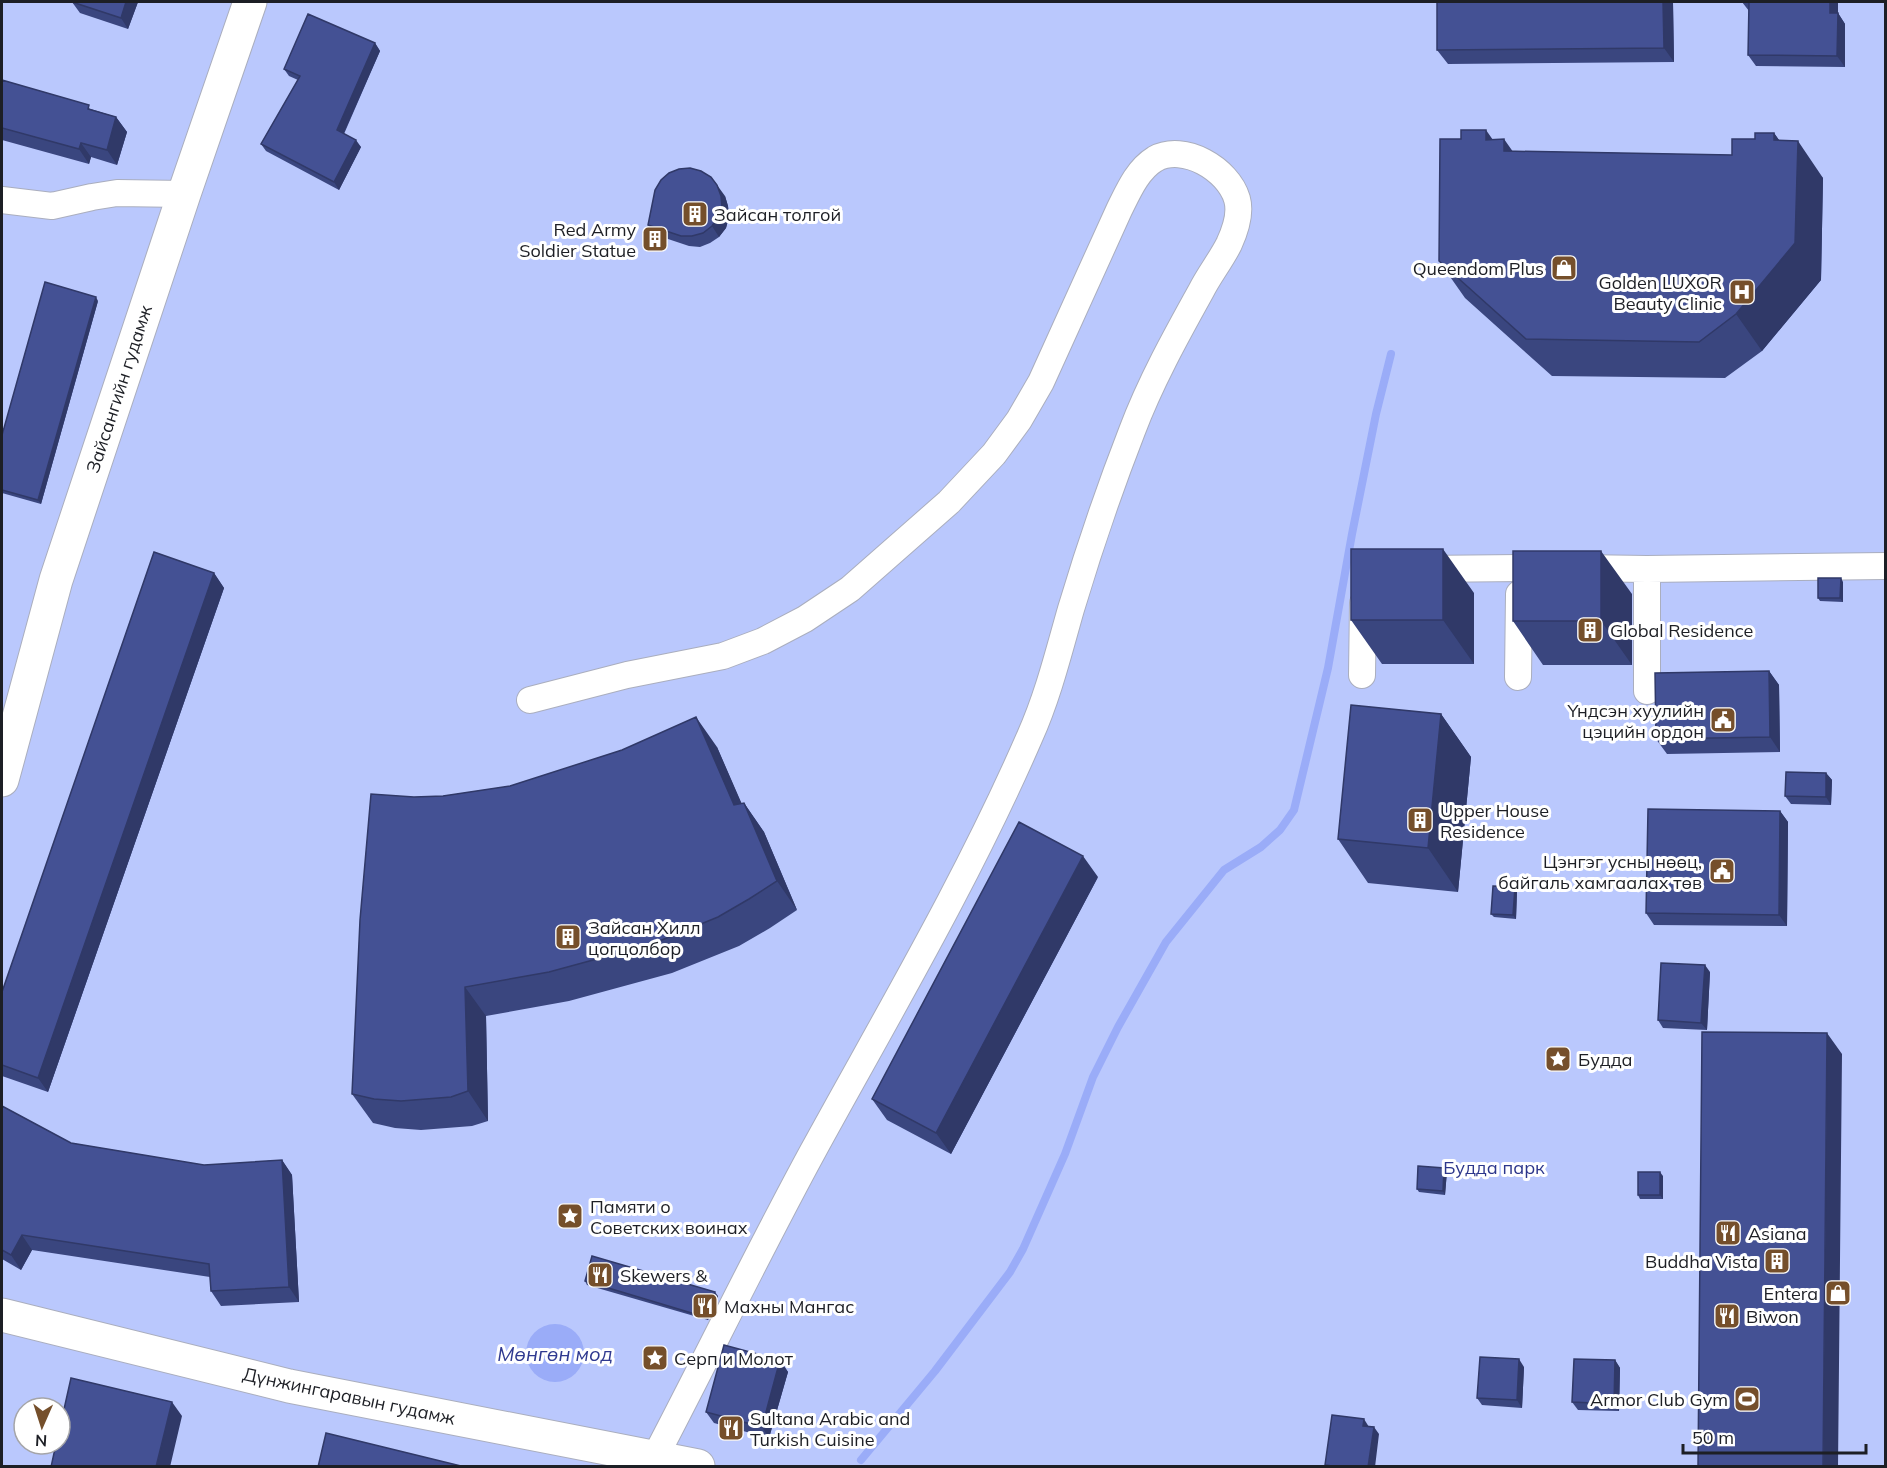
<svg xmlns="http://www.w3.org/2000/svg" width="1887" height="1468" font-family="Mulish,sans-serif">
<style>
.green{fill:#bac8fd;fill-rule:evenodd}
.water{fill:#9aacf8}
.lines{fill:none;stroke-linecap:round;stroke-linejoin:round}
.stream{stroke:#9aacf8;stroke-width:8}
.minor-casing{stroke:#aaaebe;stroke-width:28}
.primary-casing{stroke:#aaaebe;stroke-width:35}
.minor{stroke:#fff;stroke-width:26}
.primary{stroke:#fff;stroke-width:33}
.wall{fill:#3a467f}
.shaded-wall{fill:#303968}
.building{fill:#445194;stroke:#303968;stroke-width:1.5}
.labels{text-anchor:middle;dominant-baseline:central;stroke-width:6;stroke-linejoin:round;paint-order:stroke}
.poi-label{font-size:18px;fill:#1d1f25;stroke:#fff;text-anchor:start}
.street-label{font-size:18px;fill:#1d1f25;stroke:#fff}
.park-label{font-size:18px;fill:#2c368b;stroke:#fff}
.water-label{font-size:20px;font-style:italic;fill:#303a90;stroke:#fff}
</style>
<rect width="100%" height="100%" fill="#eff2fc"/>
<!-- green -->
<path class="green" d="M2,2H1885V1466H2ZM24,1408H60V1444H24Z"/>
<!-- water -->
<path class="water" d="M526 1353a29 29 0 1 1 58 0a29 29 0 1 1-58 0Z"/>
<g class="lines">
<!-- stream -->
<path class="stream" d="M861,1460L935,1371L1010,1272L1023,1249L1065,1154L1093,1077L1118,1027L1166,942L1224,870L1261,847L1280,830L1294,810L1328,668L1352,534L1376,414L1391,354"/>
<!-- minor casing -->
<g class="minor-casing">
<path id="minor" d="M2,200L52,206L92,197L117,193L184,194
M1579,568L1647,569
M1421,569L1520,568
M1362,675L1363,603
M1518,677L1519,594
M1647,691V569L1886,566
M530,700L627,675L723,656L763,641L805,619L850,589L949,502L994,454L1019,420L1041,382L1119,210C1128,192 1137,170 1155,159C1184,143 1228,169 1237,199C1241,213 1235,231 1229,244C1221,260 1209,275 1201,291C1176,336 1150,383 1132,431C1109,490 1089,549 1071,609C1059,651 1048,696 1030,736C968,879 888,1014 813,1151C758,1252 708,1356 655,1457"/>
</g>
<!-- primary casing -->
<g class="primary-casing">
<path id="primary" d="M2,780L56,580L184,194L250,2
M2,1315L289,1386L698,1466"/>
</g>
<!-- minor -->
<use href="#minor" class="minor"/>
<!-- primary -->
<use href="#primary" class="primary"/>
</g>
<!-- wall -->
<path class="wall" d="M72,2H138L128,29L80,13Z
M1437,2H1672L1673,3L1674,62L1448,64L1437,50Z
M1742,2H1838V13L1845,24V67L1756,66L1748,55L1749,11Z
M375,43L380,51L344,134L361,147L339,190L266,151L261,144L298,80L289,76L284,69Z
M2,80L94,110L116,117L127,132L117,165L91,157L89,164L2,140Z
M1774,133L1779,140L1823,178L1821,280L1762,351L1725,378L1552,376L1465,298L1439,261L1492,140L1512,151L1732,155L1755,139Z
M725,196L728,206L729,217L726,228L719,237L710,243L700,247L689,246L656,235L648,225Z
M98,301L41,504L2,493V435Z
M214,573L224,588L48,1092L2,1076V992Z
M1843,582V602L1820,601L1818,598Z
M1474,593V664H1382L1351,620Z
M1632,594V665H1543L1513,621Z
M1769,671L1779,685L1780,752L1667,754L1656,739Z
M1441,714L1471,757L1458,892L1368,883L1338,839Z
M717,747L741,803H744L764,832L797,910L770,928L739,946L672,973L569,1001L486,1016L488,1121L472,1126L421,1130L395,1128L373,1123L352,1094L414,797L443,796L510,786Z
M1826,773L1832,780L1831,805L1791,804L1785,796Z
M1780,811L1788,822L1787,926L1654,925L1646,913Z
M1098,877L951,1154L887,1120L872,1099Z
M1517,891L1516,919L1494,917L1491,914Z
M1710,972L1707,1030L1663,1028L1658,1020Z
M2,1106L71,1143L204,1165L282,1160L292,1175L299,1302L221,1306L211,1291L210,1277L32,1250L21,1270L2,1259Z
M1444,1168L1447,1171L1445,1195L1419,1192L1417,1189Z
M1663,1176V1199H1640L1638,1195Z
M585,1281L718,1296L708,1320L587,1285Z
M780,1360L788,1372L769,1438L714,1423L706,1412Z
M1615,1360L1620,1368L1619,1411L1578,1410L1572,1402Z
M1524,1367L1522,1408L1482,1405L1477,1398Z"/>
<!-- shaded-wall -->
<path class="shaded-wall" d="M126,2H138L128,29L121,18Z
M1663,2H1672L1673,3L1674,62L1664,48Z
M1830,2H1838V13L1845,24V67L1837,56L1830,13Z
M375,43L380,51L342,137L337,130Z
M116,117L127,132L117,165L107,150Z
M1486,130L1512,167L1486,140Z
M1774,133L1797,166L1798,141L1823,178L1821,280L1762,351L1736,314L1774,140Z
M1504,139L1530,176L1504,151Z
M356,140L361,147L339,190L334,182Z
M81,143L91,157L89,164L79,149Z
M717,185L725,196L728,206L729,217L726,228L719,237L712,226Z
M96,297L98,301L41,504L38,500Z
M1443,549L1474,593V664L1443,620Z
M1601,551L1632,594V665L1601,621Z
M214,573L224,588L48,1092L38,1078Z
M1841,578L1843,582V602L1840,598Z
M1769,671L1779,685L1780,752L1770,737Z
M1441,714L1471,757L1458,892L1428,848Z
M696,717L717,747L755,834L734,805Z
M1826,773L1832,780L1831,805L1826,797Z
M744,803L764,832L797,910L777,881Z
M1780,811L1788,822L1787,926L1779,915Z
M1083,856L1098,877L951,1154L936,1133Z
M1515,887L1517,891L1516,919L1513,915Z
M1705,965L1710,972L1707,1030L1701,1023Z
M465,987L486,1016L488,1121L468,1091Z
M1827,1033L1842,1054L1838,1467H1823Z
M282,1160L292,1175L299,1302L289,1287Z
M1444,1168L1447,1171L1445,1195L1443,1191Z
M1660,1172L1663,1176V1199L1660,1195Z
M22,1235L32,1250L21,1270L11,1255Z
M715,1292L718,1296L708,1320L705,1317Z
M1519,1359L1524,1367L1522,1408L1517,1400Z
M780,1360L788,1372L769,1438L762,1427Z
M1615,1360L1620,1368L1619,1411L1614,1404Z
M172,1402L182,1416L170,1467H156Z
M1364,1419L1369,1427L1363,1426Z
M1374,1427L1379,1434L1375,1467H1368Z"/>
<!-- building -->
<path class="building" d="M72,2H126L121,18Z
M1437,2H1663L1664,48L1437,50Z
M1749,2H1830V13H1838L1837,56L1748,55Z
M308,14L375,43L337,130L356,140L334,182L261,144L300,76L284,69Z
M2,80L89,105L88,109L116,117L107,150L81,143L79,149L2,128Z
M1461,130H1486V140L1504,139V151L1732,155V139H1755V133H1774V140L1798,141L1795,243L1736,314L1699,342L1526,339L1439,261L1440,139H1461Z
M690,168L701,171L711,177L717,185L721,196L722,207L718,217L712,226L703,233L692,236H681L648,225L655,190L661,180L669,173L679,169Z
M45,282L96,297L38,500L2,490V435Z
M1351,549H1443V620H1351Z
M1513,551H1601V621H1513Z
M154,552L214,573L38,1078L2,1065V992Z
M1818,578H1841L1840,598H1818Z
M1769,671L1770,737L1656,739L1655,673Z
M1351,705L1441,714L1428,848L1338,839Z
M696,717L734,805L744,803L777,881L749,899L718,917L652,944L549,972L465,987L468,1091L451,1097L401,1101L374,1099L352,1094L360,920L371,794L414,797L443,796L510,786L622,750Z
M1786,772L1826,773V797L1785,796Z
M1648,809L1780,811L1779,915L1646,913Z
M1019,822L1083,856L936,1133L872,1099Z
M1493,886L1515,887L1513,915L1491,914Z
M1661,963L1705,965L1701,1023L1658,1020Z
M1702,1032L1827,1033L1823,1467H1698Z
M2,1106L71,1143L204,1165L282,1160L289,1287L211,1291L209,1264L22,1235L11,1255L2,1250Z
M1418,1166L1444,1168L1443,1191L1417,1189Z
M1638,1172H1660V1195H1638Z
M592,1256L715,1292L705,1317L585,1281Z
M724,1345L780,1360L762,1427L706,1412Z
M1480,1357L1519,1359L1517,1400L1477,1398Z
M1574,1359L1615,1360L1614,1404L1572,1402Z
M71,1378L172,1402L156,1467H51L56,1444H60V1427Z
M1332,1415L1364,1419L1363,1426L1374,1427L1368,1467H1339L1325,1465Z
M326,1433L465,1467H318Z"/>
<!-- icons -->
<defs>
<g id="building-square" transform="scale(1.35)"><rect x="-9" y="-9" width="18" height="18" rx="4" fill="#754f2b" stroke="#fff"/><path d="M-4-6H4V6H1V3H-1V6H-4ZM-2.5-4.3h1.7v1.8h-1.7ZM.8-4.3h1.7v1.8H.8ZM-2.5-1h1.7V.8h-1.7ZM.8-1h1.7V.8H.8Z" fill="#fff"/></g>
<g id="shop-square" transform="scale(1.35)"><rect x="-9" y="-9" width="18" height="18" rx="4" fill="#754f2b" stroke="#fff"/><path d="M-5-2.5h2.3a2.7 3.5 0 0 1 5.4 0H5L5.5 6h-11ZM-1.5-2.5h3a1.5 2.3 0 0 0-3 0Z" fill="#fff"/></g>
<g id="hospital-square" transform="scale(1.35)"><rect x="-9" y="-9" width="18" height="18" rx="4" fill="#754f2b" stroke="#fff"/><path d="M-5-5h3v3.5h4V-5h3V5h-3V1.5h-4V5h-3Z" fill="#fff"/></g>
<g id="civic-square" transform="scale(1.35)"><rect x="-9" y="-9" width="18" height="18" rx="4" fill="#754f2b" stroke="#fff"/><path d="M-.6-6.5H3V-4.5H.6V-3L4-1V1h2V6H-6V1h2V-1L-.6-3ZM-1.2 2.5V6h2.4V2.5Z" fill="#fff"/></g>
<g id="sight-square" transform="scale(1.35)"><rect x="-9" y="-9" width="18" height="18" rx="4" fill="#754f2b" stroke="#fff"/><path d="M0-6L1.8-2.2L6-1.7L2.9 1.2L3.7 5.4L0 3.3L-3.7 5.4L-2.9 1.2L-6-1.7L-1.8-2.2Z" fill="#fff"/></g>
<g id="restaurant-square" transform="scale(1.35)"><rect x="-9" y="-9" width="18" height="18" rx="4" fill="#754f2b" stroke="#fff"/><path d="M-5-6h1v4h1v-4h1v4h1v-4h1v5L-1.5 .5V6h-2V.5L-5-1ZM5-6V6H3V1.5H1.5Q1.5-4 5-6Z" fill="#fff"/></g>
<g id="stadium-square" transform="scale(1.35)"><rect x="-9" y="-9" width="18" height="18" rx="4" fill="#754f2b" stroke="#fff"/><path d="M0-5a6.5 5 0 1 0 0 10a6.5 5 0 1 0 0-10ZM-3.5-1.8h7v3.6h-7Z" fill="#fff"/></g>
</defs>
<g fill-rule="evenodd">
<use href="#building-square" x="695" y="214"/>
<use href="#building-square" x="655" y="239"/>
<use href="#shop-square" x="1564" y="268"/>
<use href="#hospital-square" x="1742" y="292"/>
<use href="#building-square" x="1590" y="630"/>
<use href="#civic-square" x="1723" y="720"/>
<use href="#building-square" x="1420" y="820"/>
<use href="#civic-square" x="1722" y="871"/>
<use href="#building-square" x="568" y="937"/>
<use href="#sight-square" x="1558" y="1059"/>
<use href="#sight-square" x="570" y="1216"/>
<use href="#restaurant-square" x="1728" y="1233"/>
<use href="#building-square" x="1777" y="1261"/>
<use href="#restaurant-square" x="600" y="1275"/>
<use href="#shop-square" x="1838" y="1293"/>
<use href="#restaurant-square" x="705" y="1306"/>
<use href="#restaurant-square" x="1727" y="1316"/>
<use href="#sight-square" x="655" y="1358"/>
<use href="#stadium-square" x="1747" y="1399"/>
<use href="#restaurant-square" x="731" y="1428"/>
</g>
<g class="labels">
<!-- poi labels -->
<g class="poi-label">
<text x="714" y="214">Зайсан толгой</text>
<text x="636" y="229" text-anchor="end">Red Army<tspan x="636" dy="21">Soldier Statue</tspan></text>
<text x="1544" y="268" text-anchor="end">Queendom Plus</text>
<text x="1722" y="282" text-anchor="end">Golden LUXOR<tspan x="1722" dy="21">Beauty Clinic</tspan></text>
<text x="1610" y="630">Global Residence</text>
<text x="1704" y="710" text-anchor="end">Үндсэн хуулийн<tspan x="1704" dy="21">цэцийн ордон</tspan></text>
<text x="1440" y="810">Upper House<tspan x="1440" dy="21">Residence</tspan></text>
<text x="1702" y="861" text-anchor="end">Цэнгэг усны нөөц,<tspan x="1702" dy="21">байгаль хамгаалах төв</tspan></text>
<text x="588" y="927">Зайсан Хилл<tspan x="588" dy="21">цогцолбор</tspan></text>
<text x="1578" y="1059">Будда</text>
<text x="590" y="1206">Памяти о<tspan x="590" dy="21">Советских воинах</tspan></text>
<text x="1748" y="1233">Asiana</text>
<text x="1758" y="1261" text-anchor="end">Buddha Vista</text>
<text x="620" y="1275">Skewers &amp;</text>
<text x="1818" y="1293" text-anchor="end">Entera</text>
<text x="724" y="1306">Махны Мангас</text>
<text x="1746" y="1316">Biwon</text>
<text x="674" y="1358">Серп и Молот</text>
<text x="1728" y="1399" text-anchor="end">Armor Club Gym</text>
<text x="750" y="1418">Sultana Arabic and<tspan x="750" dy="21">Turkish Cuisine</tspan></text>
</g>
<!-- street labels -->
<g class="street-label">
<text transform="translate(119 389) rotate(-72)">Зайсангийн гудамж</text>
<text transform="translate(349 1396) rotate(12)">Дүнжингаравын гудамж</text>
</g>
<!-- park labels -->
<g class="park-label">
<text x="1494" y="1167">Будда парк</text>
</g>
<!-- water labels -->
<g class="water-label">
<text x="555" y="1353">Мөнгөн мод</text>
</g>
</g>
<!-- border -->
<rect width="1887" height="1468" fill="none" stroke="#1d1f25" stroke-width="6"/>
<!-- north arrow -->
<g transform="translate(42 1426) rotate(183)"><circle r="28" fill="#ffffff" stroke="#a5a5a8" stroke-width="1.5"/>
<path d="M0-4.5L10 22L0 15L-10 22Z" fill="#754f2b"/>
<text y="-9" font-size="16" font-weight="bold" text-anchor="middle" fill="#1d1f25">N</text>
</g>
<!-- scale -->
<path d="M1683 1444v9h183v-9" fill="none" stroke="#1d1f25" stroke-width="3"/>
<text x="1692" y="1444" font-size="18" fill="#1d1f25" stroke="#ffffff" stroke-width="4.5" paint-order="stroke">50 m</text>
</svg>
